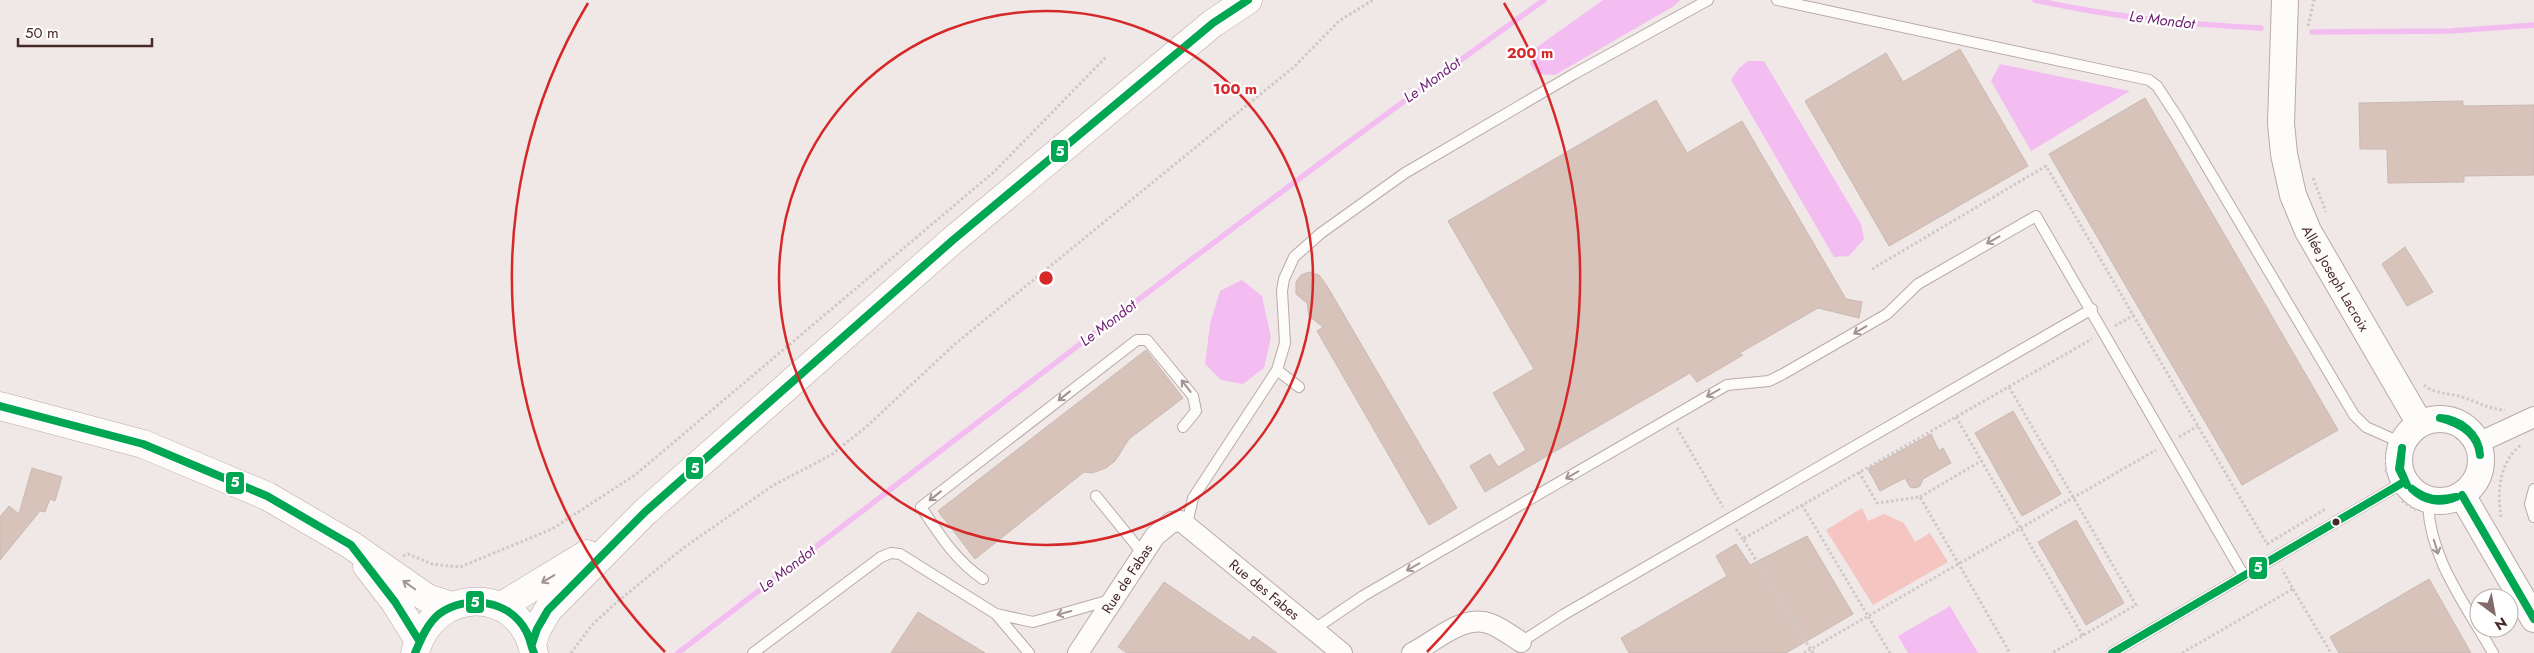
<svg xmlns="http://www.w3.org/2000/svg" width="2534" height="653" font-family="Jost,sans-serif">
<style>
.green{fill:#f5c6c1}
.water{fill:#f3bdf2}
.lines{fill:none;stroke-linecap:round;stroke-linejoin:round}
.stream{stroke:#f3bdf2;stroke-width:5.5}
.building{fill:#d8c3ba;stroke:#c8b9b3}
.service-casing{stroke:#baa9a7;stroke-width:12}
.minor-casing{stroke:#baa9a7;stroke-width:22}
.tertiary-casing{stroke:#baa9a7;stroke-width:28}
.secondary-casing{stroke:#baa9a7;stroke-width:29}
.primary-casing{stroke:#baa9a7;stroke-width:29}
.path{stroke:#cec9c8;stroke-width:3;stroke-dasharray:2.5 2.5;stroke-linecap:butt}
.service{stroke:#fdfcfb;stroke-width:10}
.minor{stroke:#fdfcfb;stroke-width:20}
.tertiary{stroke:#fdfcfb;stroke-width:26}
.secondary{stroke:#fdfcfb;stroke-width:28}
.primary{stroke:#fdfcfb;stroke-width:28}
.bus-1-casing{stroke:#fff;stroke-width:11}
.bus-1{stroke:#00a651;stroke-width:8}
.oneway{stroke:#a29290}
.ring{fill:none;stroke:#d62828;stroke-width:2.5}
.bus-dot{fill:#462926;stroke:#fff;stroke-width:2}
.labels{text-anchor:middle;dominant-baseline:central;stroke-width:4.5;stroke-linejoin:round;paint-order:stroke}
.street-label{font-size:14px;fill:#462926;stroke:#fff}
.water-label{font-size:15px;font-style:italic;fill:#6c1c71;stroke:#fff}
.centre{fill:#d62828;stroke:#fff;stroke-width:2.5}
.ring-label{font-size:15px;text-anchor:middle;font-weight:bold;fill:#d62828;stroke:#fff;stroke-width:4.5;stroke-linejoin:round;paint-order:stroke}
.line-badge{stroke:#fff;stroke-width:2}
.badge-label{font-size:14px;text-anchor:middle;font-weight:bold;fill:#fff}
</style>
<rect width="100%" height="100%" fill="#f0e8e7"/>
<!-- green -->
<path class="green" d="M1862,508L1868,521L1884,514L1904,523L1915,542L1930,533L1948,562L1873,605L1826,530Z"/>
<!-- water -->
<path class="water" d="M1603,0H1680L1674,6L1555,75L1537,74L1530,64L1537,47Z
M1748,61H1764L1861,224L1864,239L1849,256L1834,257L1731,80L1739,68Z
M2000,64L2130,91L2031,151L1991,81Z
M1242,280L1262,296L1271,337L1264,368L1243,384L1221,380L1205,364L1210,324L1220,291Z
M1950,606L1978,653H1908L1898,636Z"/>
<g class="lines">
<!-- stream -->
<path class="stream" d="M2035,0C2112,17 2182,24 2261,28
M2312,32L2451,31L2534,25
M678,653C964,433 1250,210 1544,0"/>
</g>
<!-- building -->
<path class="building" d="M1960,49L2028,166L1889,246L1805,101L1886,53L1903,82Z
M2145,98L2338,430L2242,485L2049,154Z
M1656,100L1687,153L1742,121L1846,299L1862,302L1859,318L1818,308L1738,354L1743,355L1697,382L1690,373L1485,492L1470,466L1490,454L1498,467L1526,450L1493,393L1534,369L1448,221Z
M2463,101V106L2534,105V175L2464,176V182L2388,183L2387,149H2360L2359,103Z
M2405,247L2433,292L2407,306L2382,264Z
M1309,272L1319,275L1327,286L1457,508L1429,525L1317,331L1323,327L1309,316L1307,303L1296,294V282L1301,275Z
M1146,350L1183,398L1129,439L1115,461L1106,468L1092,473L1084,472L975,559L938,511Z
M2013,411L2061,494L2022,516L1975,433Z
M1931,434L1939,451L1943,448L1951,463L1923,479L1920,486L1915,488L1910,487L1905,478L1880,491L1868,469Z
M32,468L62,477L55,501L50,499L45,512L40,511L0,560V517L9,506L19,514Z
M2076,520L2124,603L2086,625L2038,542Z
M1807,536L1853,614L1786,653H1629L1621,638L1727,576L1716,556L1736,544L1750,565Z
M2429,579L2471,653H2339L2330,637Z
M1164,582L1250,641L1253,636L1277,653H1127L1118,647Z
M918,612L985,653H891Z"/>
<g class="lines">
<!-- service casing -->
<g class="service-casing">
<path id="service" d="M1777,0L2149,80L2157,86L2178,118L2354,415L2366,427L2402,443
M1277,370L1299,387
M2534,489L2530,504L2534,517
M1096,496L1144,555
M2428,500C2428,557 2466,605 2493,653
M1187,524L1193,498L1277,370L1285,343L1282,291L1284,279L1294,257L1321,233L1405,173L1574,74L1708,0
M983,579C956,561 939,534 921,507L1137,340H1147L1193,396L1196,411L1183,427
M996,614L1029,653
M1313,630L1363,596L1727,385L1769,381L1783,374L1887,314L1918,284L2036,216L2244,576
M1521,642L1563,615L2092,309
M753,653L881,557L891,553L900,554L996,614L1033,622L1110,600
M2112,653L2404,482"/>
</g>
<!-- minor casing -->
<g class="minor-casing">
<g id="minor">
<path d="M2478,443L2534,417"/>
<path id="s1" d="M1078,653L1155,536L1172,522L1181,521L1342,653"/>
<path d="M1412,653C1435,642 1463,613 1491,624C1501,628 1512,636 1521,642"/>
</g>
</g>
<!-- tertiary casing -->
<g class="tertiary-casing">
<g id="tertiary">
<path id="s2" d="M2285,0L2281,123L2284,154L2293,195L2308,231L2420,424"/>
<circle cx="2440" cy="460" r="41"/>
<path d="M2462,495L2534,619"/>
</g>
</g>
<!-- secondary casing -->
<g class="secondary-casing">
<path id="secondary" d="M0,406L143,444L267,496L351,545L427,598L452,606
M367,566L395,602L418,639"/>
</g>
<!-- primary casing -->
<g class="primary-casing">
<path id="primary" d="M500,607L587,554
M532,644L537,629L548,610L645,512L953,240L1213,23L1248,0
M415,653C432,585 521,584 534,653"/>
</g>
<!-- path -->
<path class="path" d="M2308,26L2314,0
M2313,178L2326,212
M1872,269L2046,166L2267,544L2327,508
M2115,326L2134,315
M2424,385C2434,394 2450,393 2462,397C2478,402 2488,409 2505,410
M2009,387L2136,605L2052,653
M1956,417L2083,636
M1677,428L1723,507
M2179,437L2198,426
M1859,472L1877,503L1920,497L2010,653
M2386,472L2387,450
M1920,497L1981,461
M2402,501L2416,510
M1802,505L1890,653
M2501,517C2497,492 2499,462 2521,445
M1736,529L1743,539
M403,556L408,554L432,564L460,567L552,529L635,475L995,171L1107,56
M2293,589L2331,653
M571,653L592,625L617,602L682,549L772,486L831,455L866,427L955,344L1295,66L1339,21L1373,0
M1804,653L2156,450
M1813,653L1743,539L2092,339
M2182,653L2293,589L2282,569"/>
<!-- service -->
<use href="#service" class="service"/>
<!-- minor -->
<use href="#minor" class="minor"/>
<!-- tertiary -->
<use href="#tertiary" class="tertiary"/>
<!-- secondary -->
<use href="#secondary" class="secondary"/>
<!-- primary -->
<use href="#primary" class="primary"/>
<!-- bus-1 casing -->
<g class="bus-1-casing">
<path id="bus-1" d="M0,406L143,444L267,496L351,545L395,602L418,639
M2440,418C2459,423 2478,433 2480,455
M2440,418C2460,419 2479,434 2480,455
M2402,448L2400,469L2407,485
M2402,448L2399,469L2407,485
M2412,489C2426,500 2438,501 2456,497
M2412,489C2424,501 2440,504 2456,497
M2462,495L2534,619
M532,644L537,629L548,610L645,512L953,240L1213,23L1248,0
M415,653C421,639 427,624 439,614C466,594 510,600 526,631C530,638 531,646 534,653
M2112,653L2404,482"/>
</g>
<!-- bus-1 -->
<use href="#bus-1" class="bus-1"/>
</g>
<!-- one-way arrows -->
<defs><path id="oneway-shaft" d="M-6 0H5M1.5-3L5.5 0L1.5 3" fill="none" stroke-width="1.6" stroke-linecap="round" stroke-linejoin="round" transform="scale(1.25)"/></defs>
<g class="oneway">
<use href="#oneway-shaft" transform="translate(1993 240) rotate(151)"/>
<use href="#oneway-shaft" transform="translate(1860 330) rotate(149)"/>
<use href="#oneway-shaft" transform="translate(1186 386) rotate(-128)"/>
<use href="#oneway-shaft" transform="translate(1713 393) rotate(150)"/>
<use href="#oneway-shaft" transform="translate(1064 396) rotate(142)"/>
<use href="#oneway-shaft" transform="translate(1572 475) rotate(150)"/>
<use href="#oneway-shaft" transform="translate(935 496) rotate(142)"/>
<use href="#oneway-shaft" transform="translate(2436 547) rotate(73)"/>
<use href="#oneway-shaft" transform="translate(1413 567) rotate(150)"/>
<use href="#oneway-shaft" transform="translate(548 579) rotate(149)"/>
<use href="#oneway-shaft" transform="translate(409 585) rotate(-145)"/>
<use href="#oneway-shaft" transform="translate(1064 613) rotate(165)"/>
</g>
<!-- distance rings -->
<g class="ring">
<circle cx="1046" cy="278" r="267"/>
<path d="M665 652A534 534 0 0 1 588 3M1504 3A534 534 0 0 1 1427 652"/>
</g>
<!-- markers -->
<circle class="bus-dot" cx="2336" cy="522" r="4.5"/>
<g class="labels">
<!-- street labels -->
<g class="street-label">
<text stroke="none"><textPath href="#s2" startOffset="290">Allée Joseph Lacroix</textPath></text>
<text stroke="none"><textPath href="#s1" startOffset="89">Rue de Fabas</textPath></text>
<text stroke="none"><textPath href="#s1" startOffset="279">Rue des Fabes</textPath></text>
</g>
<!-- water labels -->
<g class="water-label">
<text transform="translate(2162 20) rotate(7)">Le Mondot</text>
<text transform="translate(1432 80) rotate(-36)">Le Mondot</text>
<text transform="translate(1108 323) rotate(-37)">Le Mondot</text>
<text transform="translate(787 569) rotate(-37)">Le Mondot</text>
</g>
</g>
<circle cx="1046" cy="278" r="8" class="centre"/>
<g class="ring-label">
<text x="1530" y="58">200 m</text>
<text x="1235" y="94">100 m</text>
</g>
<g class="line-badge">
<rect x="1050" y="139" width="19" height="24" rx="5" fill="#00a651"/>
<rect x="685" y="456" width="19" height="24" rx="5" fill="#00a651"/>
<rect x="225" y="471" width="20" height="24" rx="5" fill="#00a651"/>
<rect x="2248" y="556" width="20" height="24" rx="5" fill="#00a651"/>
<rect x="465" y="590" width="20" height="24" rx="5" fill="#00a651"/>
</g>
<g class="badge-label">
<text x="1060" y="156">5</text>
<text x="695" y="473">5</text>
<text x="235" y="487">5</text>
<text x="2258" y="572">5</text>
<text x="475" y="607">5</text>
</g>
<!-- north arrow -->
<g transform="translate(2494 613) rotate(148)"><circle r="24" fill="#ffffff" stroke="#b5a9a8"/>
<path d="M0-4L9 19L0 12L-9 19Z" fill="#826c6a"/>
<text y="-8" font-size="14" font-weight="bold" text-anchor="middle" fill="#462926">N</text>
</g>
<!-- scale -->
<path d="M18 38v8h134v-8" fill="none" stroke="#462926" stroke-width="2.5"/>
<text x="25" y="38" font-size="15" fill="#462926" stroke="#ffffff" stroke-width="4" paint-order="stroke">50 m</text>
</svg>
